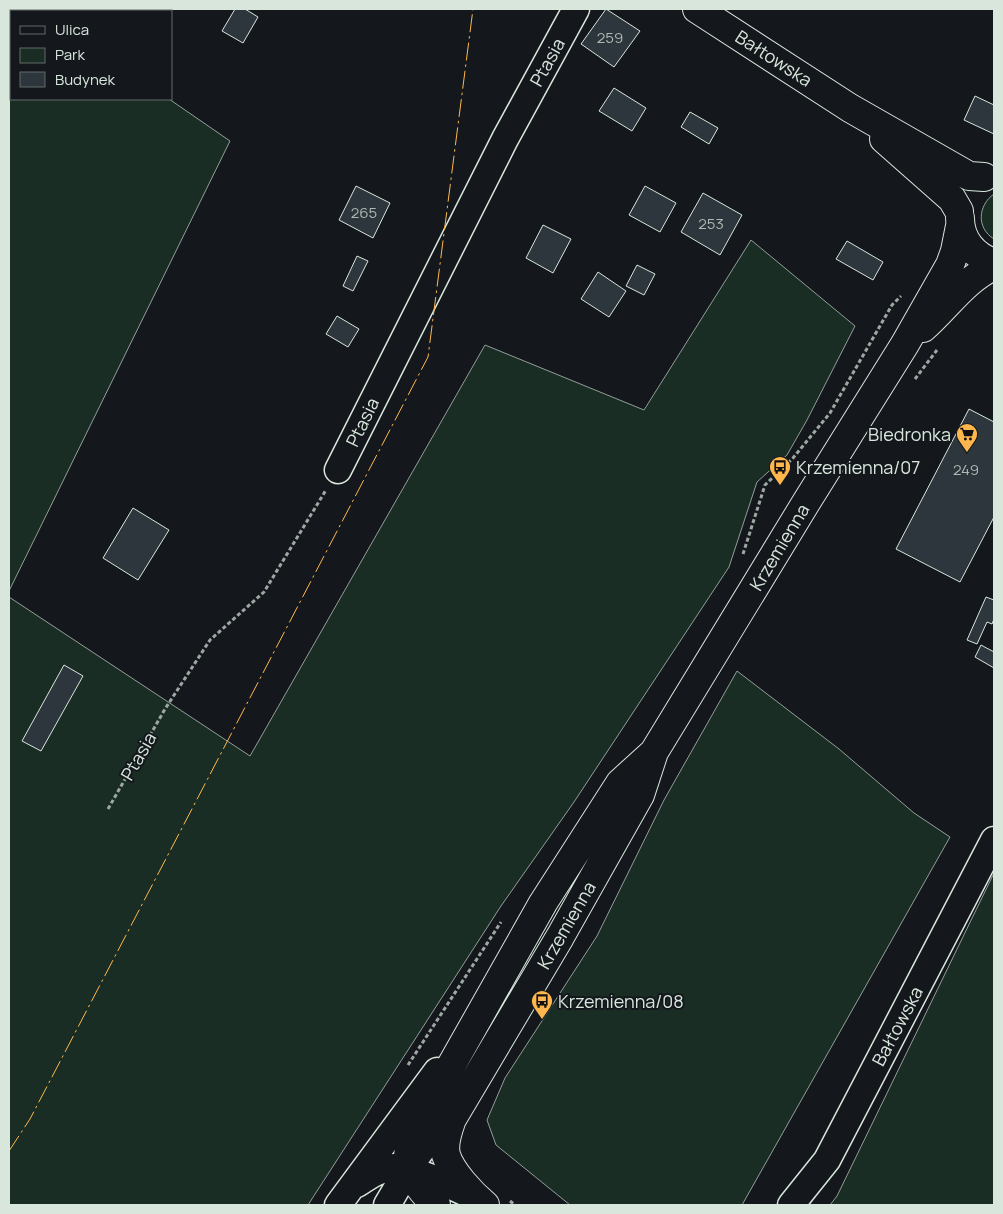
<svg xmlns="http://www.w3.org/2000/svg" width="1003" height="1214" font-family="Manrope,sans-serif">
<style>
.green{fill:#1a2d24;stroke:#939e99}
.building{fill:#2c363c;stroke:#d8e6dc}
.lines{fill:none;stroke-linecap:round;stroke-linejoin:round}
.minor-casing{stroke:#d8e6dc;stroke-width:29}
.major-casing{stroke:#d8e6dc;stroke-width:30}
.path{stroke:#9da8a2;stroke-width:3;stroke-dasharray:4 2.5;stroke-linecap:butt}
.minor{stroke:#14181c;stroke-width:26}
.major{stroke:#14181c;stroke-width:28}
.power{stroke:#ffb74d;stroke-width:1;stroke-dasharray:18 4 2.5 4;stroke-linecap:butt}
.labels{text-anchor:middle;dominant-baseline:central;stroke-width:4;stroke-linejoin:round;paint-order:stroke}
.number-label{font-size:15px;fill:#adbab4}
.street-label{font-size:18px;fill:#d8e6dc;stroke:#14181c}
.poi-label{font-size:18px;fill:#d8e6dc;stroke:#14181c;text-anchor:start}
</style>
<rect width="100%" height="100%" fill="#14181c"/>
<!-- green -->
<path class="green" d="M9,9H101L99,11H11V99H169L230,141L9,591Z
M994,194V239C976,228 978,205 994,194Z
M751,240L855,326L807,420L787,455L757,482L729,567L574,802L501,906L308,1205H9V597L250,756L485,345L644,410Z
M737,671L839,749L914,813L950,837L742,1205H570L496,1145L487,1120L505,1078L597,936L664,800Z
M994,873V1205H830L837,1196Z"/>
<!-- building -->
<path class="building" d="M235,9H245L258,17L243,43L222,31Z
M606,9L640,31L614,67L581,44Z
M614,88L646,108L632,131L599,111Z
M975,96L994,105V134L964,120Z
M690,112L718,128L709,144L681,127Z
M356,186L390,203L373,238L339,220Z
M645,186L676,203L660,232L629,215Z
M703,193L742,215L720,255L681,232Z
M543,225L571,239L553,273L526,258Z
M847,241L883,262L873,280L836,259Z
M357,256L368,261L353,291L343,286Z
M637,265L655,274L644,295L626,286Z
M598,272L626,291L609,317L581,299Z
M337,316L359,329L348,347L326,334Z
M969,409L994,422V517L960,582L896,549Z
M133,508L169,530L138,580L103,558Z
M986,597L994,600V619L992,624L987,622L977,644L967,640Z
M981,645L994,652V668L975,657Z
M64,665L83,676L41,751L22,741Z"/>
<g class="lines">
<!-- minor casing -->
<g class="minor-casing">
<path id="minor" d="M338,470L505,139L576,9
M357,1184C369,1176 379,1169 393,1167C407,1165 463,1191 478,1199
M338,1205L437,1071
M387,1205C405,1175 423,1140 452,1119
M791,1205L827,1160L994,840"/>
</g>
<!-- major casing -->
<g class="major-casing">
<path id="major" d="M697,9L850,108L969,176L984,177
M884,139L952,199L959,211
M960,218C960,240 974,256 994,263
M923,328C947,307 965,279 994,266
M436,1205C429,1199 424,1193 418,1185C403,1163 407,1157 413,1133L543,903L620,783L653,753
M485,1205C472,1194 451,1172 446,1155C443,1143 448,1130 452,1119L560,937L640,795L654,752L807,501L905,344L950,265L955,251L960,226"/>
</g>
<!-- path -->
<path class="path" d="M915,379L937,350
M743,554L765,485L793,458L830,413L892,305L901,296
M108,809L165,709L210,640L264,592L326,490
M408,1065L501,922
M510,1201L515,1205"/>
<!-- minor -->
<use href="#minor" class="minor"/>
<!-- major -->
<use href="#major" class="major"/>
<!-- power -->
<path class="power" d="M9,1151L30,1119L428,357L473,9"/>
</g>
<!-- icons -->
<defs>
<g id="supermarket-pin" transform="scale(1.125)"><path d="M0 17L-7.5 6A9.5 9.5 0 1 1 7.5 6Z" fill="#ffb74d" stroke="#14181c"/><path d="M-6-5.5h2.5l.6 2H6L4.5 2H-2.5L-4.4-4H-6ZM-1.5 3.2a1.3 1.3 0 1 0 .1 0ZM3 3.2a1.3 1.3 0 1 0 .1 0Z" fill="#111"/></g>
<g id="bus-pin" transform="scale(1.125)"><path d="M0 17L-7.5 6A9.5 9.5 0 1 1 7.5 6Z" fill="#ffb74d" stroke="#14181c"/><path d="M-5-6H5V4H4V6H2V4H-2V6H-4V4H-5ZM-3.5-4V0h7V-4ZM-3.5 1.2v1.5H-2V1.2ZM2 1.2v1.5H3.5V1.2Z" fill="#111"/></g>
</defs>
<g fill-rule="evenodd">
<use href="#supermarket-pin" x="967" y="434"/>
<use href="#bus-pin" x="780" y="467"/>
<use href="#bus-pin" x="542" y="1001"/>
</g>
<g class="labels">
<!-- number labels -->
<g class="number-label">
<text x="610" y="37">259</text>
<text x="364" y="212">265</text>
<text x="711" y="223">253</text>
<text x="966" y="469">249</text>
</g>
<!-- street labels -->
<g class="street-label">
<text transform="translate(774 58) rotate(33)">Bałtowska</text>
<text transform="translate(547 62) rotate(-61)">Ptasia</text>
<text transform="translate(362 422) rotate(-64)">Ptasia</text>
<text transform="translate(779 547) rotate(-59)">Krzemienna</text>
<text transform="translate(138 756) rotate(-60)">Ptasia</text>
<text transform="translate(566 925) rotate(-60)">Krzemienna</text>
<text transform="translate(897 1026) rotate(-62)">Bałtowska</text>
</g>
<!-- poi labels -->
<g class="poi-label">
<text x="951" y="434" text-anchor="end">Biedronka</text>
<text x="796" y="467">Krzemienna/07</text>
<text x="558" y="1001">Krzemienna/08</text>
</g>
</g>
<!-- border -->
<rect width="1003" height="1214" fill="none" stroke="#d8e6dc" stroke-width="20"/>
<!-- legend -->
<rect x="10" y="10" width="162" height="90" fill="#14181c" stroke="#626a69"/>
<rect x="20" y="26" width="25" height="8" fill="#14181c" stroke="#626a69"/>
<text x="55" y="35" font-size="15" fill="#d8e6dc">Ulica</text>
<rect x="20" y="48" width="25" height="15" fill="#1a2d24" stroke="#626a69"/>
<text x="55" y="60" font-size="15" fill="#d8e6dc">Park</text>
<rect x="20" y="72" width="25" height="15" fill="#2c363c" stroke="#626a69"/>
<text x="55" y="85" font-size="15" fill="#d8e6dc">Budynek</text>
</svg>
